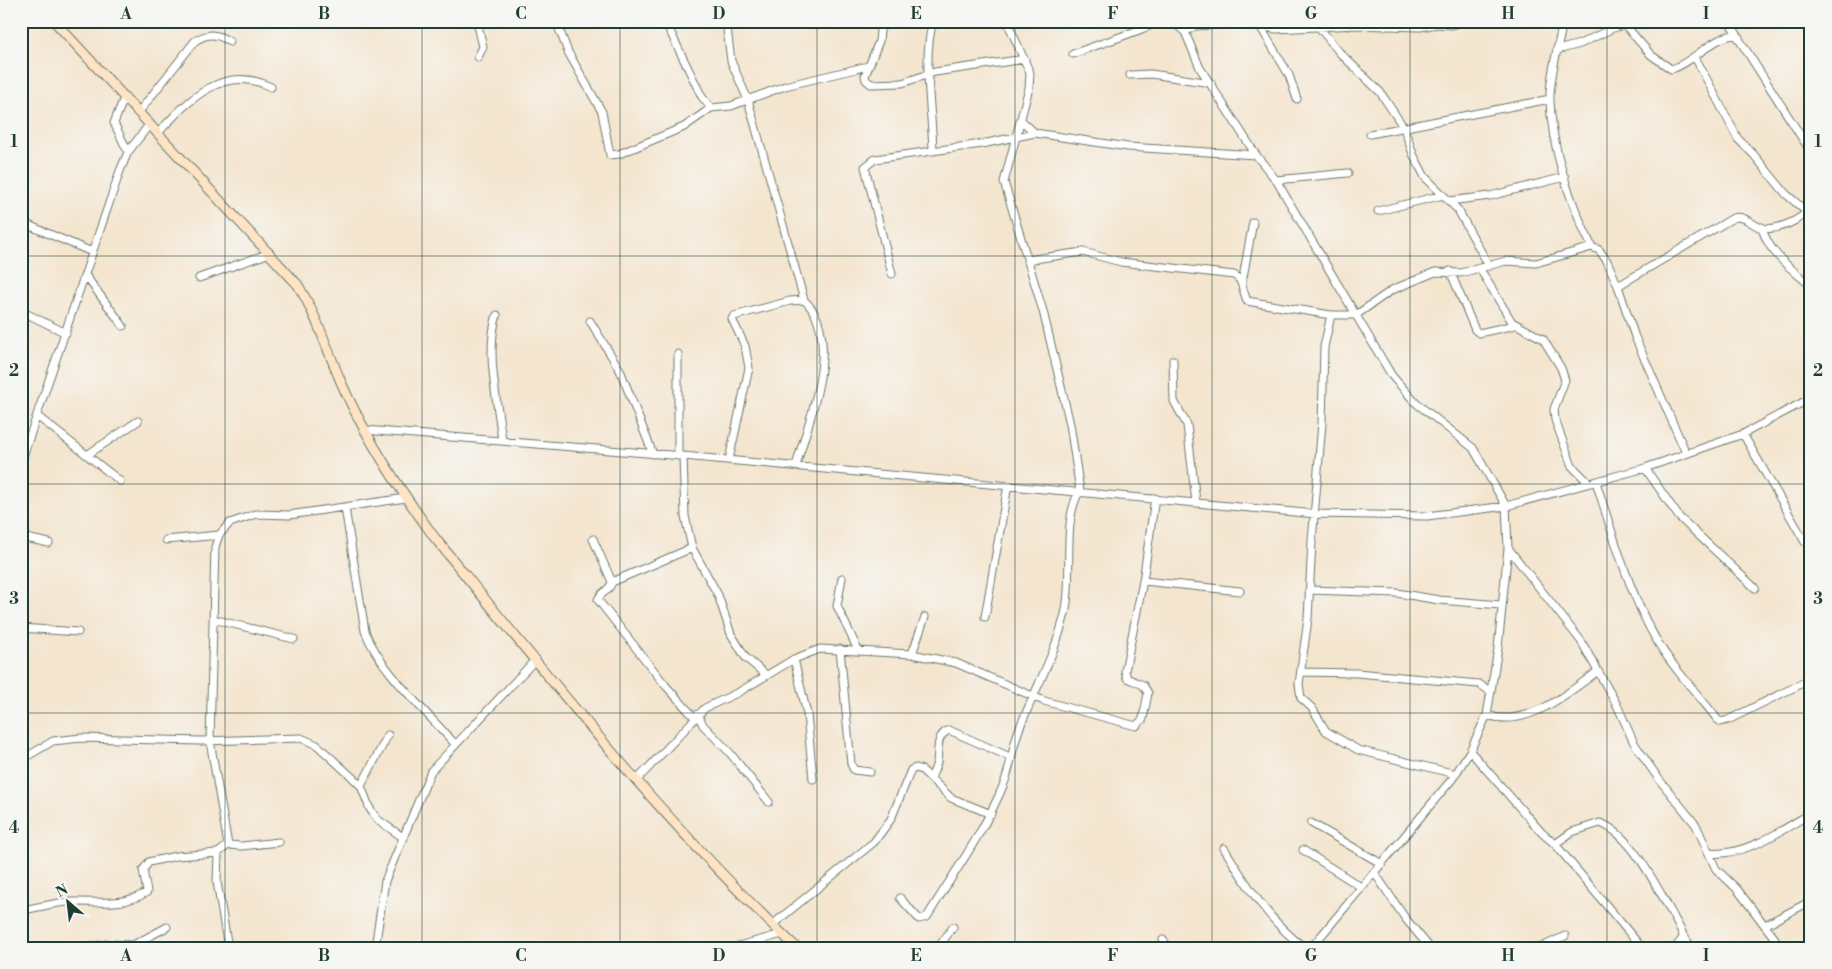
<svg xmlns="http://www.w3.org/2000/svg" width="1832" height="969" font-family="'Libre Bodoni',serif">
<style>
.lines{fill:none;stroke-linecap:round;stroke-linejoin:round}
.street-casing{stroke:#6a786a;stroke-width:9}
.secondary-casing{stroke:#6a786a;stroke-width:11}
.street{stroke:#fff;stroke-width:7}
.secondary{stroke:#fee4c5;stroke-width:9}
.grid{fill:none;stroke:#1f3d34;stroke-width:1;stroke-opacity:0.55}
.neatline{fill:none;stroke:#1f3d34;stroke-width:2}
.grid-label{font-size:16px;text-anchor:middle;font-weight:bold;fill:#1f3d34}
</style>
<rect width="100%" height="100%" fill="#f6f6f2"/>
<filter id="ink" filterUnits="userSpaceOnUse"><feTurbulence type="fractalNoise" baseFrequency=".02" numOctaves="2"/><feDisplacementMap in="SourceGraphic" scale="10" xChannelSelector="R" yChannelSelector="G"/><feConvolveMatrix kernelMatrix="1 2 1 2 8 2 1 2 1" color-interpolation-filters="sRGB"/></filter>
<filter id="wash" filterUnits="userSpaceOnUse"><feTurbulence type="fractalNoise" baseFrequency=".0096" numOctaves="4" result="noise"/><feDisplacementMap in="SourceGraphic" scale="20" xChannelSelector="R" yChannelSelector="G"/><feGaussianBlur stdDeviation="1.12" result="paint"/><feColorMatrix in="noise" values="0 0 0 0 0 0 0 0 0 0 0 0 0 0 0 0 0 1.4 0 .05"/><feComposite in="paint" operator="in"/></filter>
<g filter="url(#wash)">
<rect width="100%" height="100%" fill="#f4e5cf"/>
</g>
<g filter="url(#ink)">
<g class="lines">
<!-- street casing -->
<g class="street-casing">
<path id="street" d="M477,21L483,47L478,57
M556,21L568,52L602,112L610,155L619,154L684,127L711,108
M665,21L702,97L711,108L731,106L785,86L868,66
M726,21L731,61L748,100L804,300C844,336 808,422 796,466
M881,21L879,41L865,76L866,80L871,84L902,83L935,72L1025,59
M1172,21L1185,32L1200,68L1256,155L1276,180L1392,376L1416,403L1473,448L1506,506L1508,548L1498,648L1487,715L1470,751L1453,778L1311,948
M1314,21L1340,53L1380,92L1404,128L1413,154L1425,177L1458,210L1489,266
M1563,21C1559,45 1549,77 1550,101C1552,152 1570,202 1592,247
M1728,21L1739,37
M1260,26L1289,75L1297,99
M1185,32L1195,26L1241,23L1276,29L1356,25L1420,27L1437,24L1452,25L1466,21
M1811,37V41
M1557,50L1580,44L1613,28L1625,25L1651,55L1671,69C1690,65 1719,31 1737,36L1811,152
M1073,54C1102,43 1131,34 1161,21
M1695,57L1738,139L1754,155L1786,194L1807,212
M1130,75L1151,74L1211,83
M124,98L114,123L128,152
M138,113L195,41C208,33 217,33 230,42
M1021,120L1035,133
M157,134C188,101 222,63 271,87
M1370,134L1550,99
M933,151C932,111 922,59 933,21
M1276,180L1348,173
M1449,201L1490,196L1565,177
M1378,211L1443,195
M21,222L92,252
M1762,227C1767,252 1793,270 1811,286
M1027,260L1083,252L1121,262L1234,275L1240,280L1247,301L1331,315
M1480,269L1512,322L1543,339L1561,368L1565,380L1554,409L1555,420L1572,466L1589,483
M1450,271L1475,330L1479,333L1515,325
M892,274L865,167L875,159L982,144L1035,133L1128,147L1256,155
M85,275L123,326
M199,278L270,253
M1242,283L1253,222
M1618,286L1733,218C1744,215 1750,223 1759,227C1776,233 1800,220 1811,208
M21,311L66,333
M497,315C485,351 498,403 502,441
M590,321L620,370L653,454
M1173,360L1174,401L1187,425L1196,502
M37,416L120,481
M365,430L683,456L1316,514L1427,516L1506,506L1645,468L1743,434L1811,398
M1743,434L1805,542
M87,455L138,421
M678,456V354
M683,456L685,516L692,548L718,595L731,634L746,658L765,674
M729,460L749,368L745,346L732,319L734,316L790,301L804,300
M21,462L120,171L128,152L149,125
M1645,468L1679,517L1755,588
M1596,482C1613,535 1632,603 1662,649C1678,674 1699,695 1717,719L1721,722L1728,720L1811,679
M345,508L365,631C380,671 426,711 455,744
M21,537L49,543
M593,539L612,582
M166,540L219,535
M692,548L612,582C610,591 600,592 598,600L666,686L695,718
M1508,548L1581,641L1617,705L1634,743L1658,778L1696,825L1716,869L1737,889L1782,948
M842,578L837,606L858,650
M1143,581L1240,591
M1309,590L1397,593L1439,600L1501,605
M985,617L1008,485
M213,619L294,639
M21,628L78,632
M840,649L851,764L854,770L870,772
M912,654L925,617
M794,659L807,714L813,779
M1301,672L1357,673L1479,684L1490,691
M698,714L703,725L730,753L769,802
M1487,715C1527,729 1568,693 1598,671
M1470,751L1542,833L1555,844L1642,948
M21,760L53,741L81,738L201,741L301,738L317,745L352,777L361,786L370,809L378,820L404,838
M1456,774L1358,750L1326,731L1312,708L1301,698L1299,684L1308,619L1312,541L1322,423L1324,347L1331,315H1356L1392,290L1435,272L1461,273L1506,261L1536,263L1592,247L1599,250L1607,261L1618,286L1635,337L1686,453
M931,778C933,773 936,767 937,762C939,750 935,736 949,730L1010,757
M636,781L705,708L739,692L794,659L820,649L912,654L956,663L1044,701L1136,726L1143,719L1148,693L1143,685L1127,678L1125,671L1143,581L1155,498
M361,786L388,735
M1311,823L1382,864
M1555,844L1572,832L1600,823C1634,834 1664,901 1682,932L1683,938L1675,948
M228,845L210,741L215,547L219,535L230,523L256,514L289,515L406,498
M1224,848C1246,884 1269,922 1305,948
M1303,850L1361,887
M1709,853C1744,857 1781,831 1811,813
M1374,872L1405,918L1430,948
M900,898L919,919L927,917C953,874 984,832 1003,786C1011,767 1012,747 1020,727C1035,690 1055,654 1065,614C1074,580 1061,519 1080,491L1070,424L1043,311L1004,182L1029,88L1030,73L1007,21
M21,910C38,908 55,902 71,902C98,901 123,907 147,892L143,870L149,862L176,856L218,853
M772,925L874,842L891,819L911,770L916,768L922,770L951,798L991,814
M1765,925L1811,901
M1683,935L1692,948
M1163,940L1169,948
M83,948L107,944L133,945L167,927
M228,948L217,882L218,853L228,845L242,846L279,842
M297,948H340
M375,948L385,881L431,771L536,659
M731,948L782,934
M938,948L953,927
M1540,948L1565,936"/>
</g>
<!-- secondary casing -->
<g class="secondary-casing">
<path id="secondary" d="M54,21L298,285C318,318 326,347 341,382C365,437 399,489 435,538C550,679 664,823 797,948"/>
</g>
<!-- street -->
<use href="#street" class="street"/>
<!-- secondary -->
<use href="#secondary" class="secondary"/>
</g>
</g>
<!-- grid -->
<path class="grid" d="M225,21V948M422,21V948M620,21V948M817,21V948M1015,21V948M1212,21V948M1410,21V948M1607,21V948M21,256H1811M21,484H1811M21,713H1811"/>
<!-- margin -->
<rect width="1832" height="969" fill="none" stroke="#f6f6f2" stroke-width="55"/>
<!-- north arrow -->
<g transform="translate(68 902) rotate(332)" stroke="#f6f6f2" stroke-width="4" paint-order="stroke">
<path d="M0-4L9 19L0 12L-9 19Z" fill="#1f3d34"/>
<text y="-8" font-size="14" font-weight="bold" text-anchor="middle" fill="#1f3d34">N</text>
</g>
<rect x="28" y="28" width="1776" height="914" class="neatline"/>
<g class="grid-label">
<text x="126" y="19">A</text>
<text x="324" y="19">B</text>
<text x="521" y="19">C</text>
<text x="719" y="19">D</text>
<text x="916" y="19">E</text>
<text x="1113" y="19">F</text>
<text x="1311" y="19">G</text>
<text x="1508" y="19">H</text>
<text x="1706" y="19">I</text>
<text x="14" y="147">1</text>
<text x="1818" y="147">1</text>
<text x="14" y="376">2</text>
<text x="1818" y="376">2</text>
<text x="14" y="604">3</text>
<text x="1818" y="604">3</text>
<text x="14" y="833">4</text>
<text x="1818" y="833">4</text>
<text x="126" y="961">A</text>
<text x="324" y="961">B</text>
<text x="521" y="961">C</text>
<text x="719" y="961">D</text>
<text x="916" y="961">E</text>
<text x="1113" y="961">F</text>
<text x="1311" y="961">G</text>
<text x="1508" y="961">H</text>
<text x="1706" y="961">I</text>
</g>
</svg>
